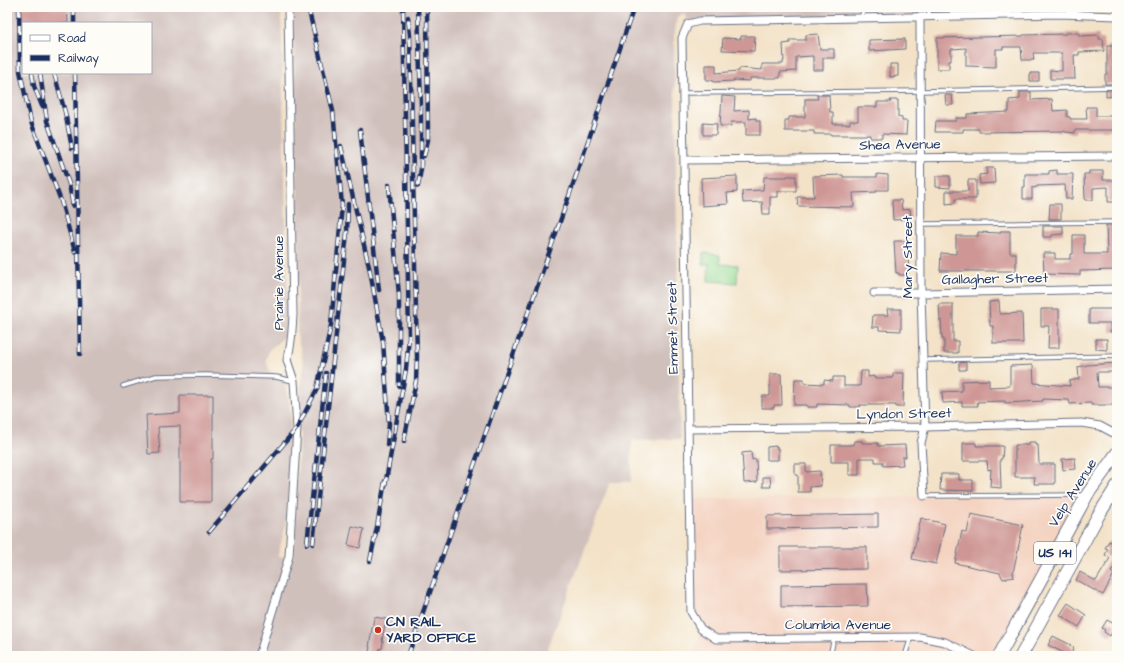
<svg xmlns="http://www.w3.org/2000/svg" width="1124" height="663" font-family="'Architects Daughter',sans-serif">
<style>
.built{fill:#f4d3c1}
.industrial{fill:#d0c0bc;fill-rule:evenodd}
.green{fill:#94d992;stroke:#588478}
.building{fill:#ce9694}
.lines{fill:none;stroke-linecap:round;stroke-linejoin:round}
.lane-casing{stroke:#676e83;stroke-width:5.5}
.street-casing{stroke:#676e83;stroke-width:9}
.primary-casing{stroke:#676e83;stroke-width:14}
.lane{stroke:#fff;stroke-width:3.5}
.street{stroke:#fff;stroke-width:7}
.primary{stroke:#fff;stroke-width:12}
.rail-casing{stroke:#1b2f5e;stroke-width:4.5}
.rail{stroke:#fdfcf7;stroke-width:3;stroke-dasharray:9;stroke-linecap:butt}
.poi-dot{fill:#c8321e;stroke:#fdfcf7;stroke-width:1.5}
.labels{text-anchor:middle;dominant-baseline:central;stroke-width:3.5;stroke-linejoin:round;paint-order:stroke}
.shield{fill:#fdfcf7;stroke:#5f6c8c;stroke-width:1}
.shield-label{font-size:13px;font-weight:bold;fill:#1b2f5e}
.street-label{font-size:14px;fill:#1b2f5e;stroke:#fdfcf7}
.poi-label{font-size:14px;font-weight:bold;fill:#1b2f5e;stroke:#fdfcf7;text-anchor:start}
</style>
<rect width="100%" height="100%" fill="#fdfcf7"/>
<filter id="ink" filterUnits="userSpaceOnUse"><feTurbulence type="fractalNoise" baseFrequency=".025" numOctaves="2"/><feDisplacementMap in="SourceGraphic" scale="8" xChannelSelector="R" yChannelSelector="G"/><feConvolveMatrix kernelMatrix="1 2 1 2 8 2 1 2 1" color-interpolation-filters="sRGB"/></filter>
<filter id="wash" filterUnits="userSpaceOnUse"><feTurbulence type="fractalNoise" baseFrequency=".012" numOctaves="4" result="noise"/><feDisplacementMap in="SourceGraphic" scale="16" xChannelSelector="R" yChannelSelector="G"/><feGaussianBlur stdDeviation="0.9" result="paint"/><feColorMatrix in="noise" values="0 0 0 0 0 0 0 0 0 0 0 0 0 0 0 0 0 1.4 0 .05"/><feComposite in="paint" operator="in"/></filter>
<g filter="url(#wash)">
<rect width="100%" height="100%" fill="#f3e2c7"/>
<!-- built -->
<path class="built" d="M1087,495L999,656H694L701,629L691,612L689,499Z"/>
<!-- industrial -->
<path class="industrial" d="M7,7H281L288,321L285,334L282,339L269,350L266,361L270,371L285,384L289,403L291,414V458L288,499L285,525L278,557L294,558L301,386L304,366L297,335L299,252L293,7H970V16L688,24L684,13L679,16L677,19L674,36L680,439L632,440L631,482H610L545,656H7V444L8,427L7,426ZM23,23H151V73H23Z"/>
<!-- green -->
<path class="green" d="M703,253L720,255V264L738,265L737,283L708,281L709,264H703Z"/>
<g id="blocks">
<!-- building -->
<path class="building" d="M20,7H67L68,23H21Z
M1066,33H1079V36L1099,35V39H1103L1104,51L1079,52V55H1074L1075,79H1050V70L1062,71V53H1033L1034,60H1022L1021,47H1003V49H996V67L966,66V48L951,49V61H949V69H937V38L1023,36V35L1066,34Z
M818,34L820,49H834V58H823V70H813V56L796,57V71L780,72V78H750V81L733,80L734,81L713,82V80H706V65H716V73L739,71L740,68L762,70V64H783V61H784L783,44L790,43V40H806V35Z
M741,36H755L754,51L722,50L723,38L741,39Z
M905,39V49L869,51V40Z
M1107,46H1114L1115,55H1117V80H1115V84H1105V74H1107Z
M890,64H898V76L890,77Z
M1030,73H1039V81H1030Z
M1106,90H1116V96L1106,97Z
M1020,92H1031V100L1052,99L1053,111L1067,110V117H1070V119H1087L1086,107H1096V116H1117V130H1075V133L1065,132V131L979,132V129H963V132H935L936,121H956V118H967V114L1009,112V100L1020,99Z
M817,95H829L830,112H833V124H850V121H858V107H877V102H891L890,100H898V117L902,118V121H907L906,135L882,134V138H870V135H831V134H814V131H785V120H789V117H805V99H818Z
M945,95H952L953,105H946Z
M722,96L735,97L734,111L749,110V119L756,118V121H760V135H746V122H731V126H720Z
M703,123L717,124L716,135H703Z
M986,168H994L995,183L980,184L979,175L987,174Z
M1057,170V174H1073L1072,199H1066L1065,185L1037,186V187L1032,188V199H1023V187H1025V174H1049V171Z
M1089,171H1103V180H1117V202H1108V187L1093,188V200H1085L1084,174H1089Z
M877,174L888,175V190H876L877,192L853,193L854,207L798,206L797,197H814L813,176L843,175V177H877Z
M737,176V192L727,193L728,204L702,206L701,178Z
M787,176H796V191H778V197H770V214H763L762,202L743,203L742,191L763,190L764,177H787Z
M936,176H950V188L936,187Z
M968,180H976V199H955V203L946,204V191H968Z
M892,200H901L902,210L910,209L911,219L893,220Z
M1050,204H1061V219H1049Z
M1106,225H1117V270L1080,271V275L1044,274L1043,253H1055V259H1070V254H1073V235H1084V254H1107Z
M1043,226H1063V234L1052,235V237H1043Z
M1000,231H1010V253H1016V271H940L941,253L956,254V236H978V232L1000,233Z
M894,241H907L909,272L907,273V275H899V273H896Z
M999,301L1000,314L1022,313L1023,343H993V326H990L989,302Z
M939,304H953V341H958V353H944V339H942L941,320L940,321Z
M887,309H901V331L879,330V327H872L873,315H888Z
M1041,309H1059V348H1048L1049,326H1041Z
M1089,309H1117V332H1110V323H1089Z
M1096,339H1107V350L1096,349Z
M966,362V370H959V363Z
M1117,363V372H1097L1098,387H1117V405H1091V403L1070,404L1069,400L1043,399V401L1005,403V401L977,402L978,406H962V402L943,403L942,392L962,391V381L989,380V387L1010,386V366L1033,365L1034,383L1070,386L1069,381L1079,379L1078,367L1087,365Z
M861,371H868V377L874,376V378H893V373H904L903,407H896V405H860V407H850V405L817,404V407H807V405H794L795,379H804V383L824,384V380L833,381V377H844V386H860Z
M770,374H781L782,405H774V408H762V396H770Z
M180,395H213V459H211V502H180V426L158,427L160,453L148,454L146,415L180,413Z
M854,441H862V443H878V446L905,445L906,457H902L903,465L883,466V462H875V458H859V475H849V462H831V445H853Z
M1028,442H1035V445H1038L1039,464H1055V484H1034L1035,477H1015V445H1028Z
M963,443H976V446H1003L1002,459H1000L1001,488L990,487L991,469L988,470L987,461H963Z
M776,446V448H778V460H767V447Z
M751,452L752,460L756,459L757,482L744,483L742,453Z
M1075,458L1076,469L1063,470L1062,459Z
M795,464H806V472L820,471L821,486L810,487V492H798V475H795Z
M941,474H959V480H973V491L940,490Z
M763,477H770L771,487H763Z
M878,514V527L767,529V516Z
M971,514L1023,525L1013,573L1014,577L1003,579L1000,573L955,563L962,531L967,533Z
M921,518L945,524L936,564L912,559Z
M352,526L364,529L360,548L348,545Z
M1109,541L1117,544V562L1111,572L1114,574L1103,595L1076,580L1080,572L1096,581L1110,558L1105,555L1108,549L1105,548Z
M780,547H867V569L780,570Z
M867,584L868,606L781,607V585Z
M1068,603L1086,615L1079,627L1060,615Z
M374,617L386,619L382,641H383L382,649L380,648L378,656H368L370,647H369Z
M1107,620L1116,625L1110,636L1104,632L1105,630L1102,628Z
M1053,636L1071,645L1070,646L1074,648L1070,656L1048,645Z"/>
</g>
</g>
<g filter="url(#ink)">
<use href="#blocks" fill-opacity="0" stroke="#676e83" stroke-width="1"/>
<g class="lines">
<!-- lane casing -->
<g class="lane-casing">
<path id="lane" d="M929,7V16
M862,18L863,7
M684,93L921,91L1117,87
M921,224L1117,222
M924,360L1117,356
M123,386L156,376L206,375L276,377L293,381
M924,496L1083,495
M1111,500L1117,505
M830,656L834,638
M905,656L911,637"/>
</g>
<!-- street casing -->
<g class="street-casing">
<path id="street" d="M920,17L921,293L925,427L921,443L924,496
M684,160L1117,156
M874,293H921L1117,289
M688,429L925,427L1081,423L1100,426L1117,435
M259,656L289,556L297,428L294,381L287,360C292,346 292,330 293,315L288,7
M974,656L945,642L920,637L716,639L701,629L691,612L682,38L688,24L700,21L1059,14L1117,16"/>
</g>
<!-- primary casing -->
<g class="primary-casing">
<path id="primary" d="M999,656L1087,495L1117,453
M1021,656L1098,516L1117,486"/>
</g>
<!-- lane -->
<use href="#lane" class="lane"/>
<!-- street -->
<use href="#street" class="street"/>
<!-- primary -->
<use href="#primary" class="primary"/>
<!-- rail casing -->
<g class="rail-casing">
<path id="rail" d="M19,7L20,71L31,122L61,201L75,252
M74,7V23
M32,73L34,86L42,106
M40,73L47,121L69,184L73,206
M54,73L65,112L72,148
M75,73L80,354
M360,130L379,290
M341,146L370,271L383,342L389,424L387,445
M424,156L428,140L427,7
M389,185L399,295V386
M418,186L421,169V105L418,7
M404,441L416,381L417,357L410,35L408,17
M385,486L406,369L409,337L403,7
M209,532L297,428L317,389L331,325L342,205L333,111L308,7
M307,544L326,373
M313,544L347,233L348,204
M370,561L377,527L385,481
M408,656C482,439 561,224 634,7"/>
</g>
<!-- rail -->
<use href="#rail" class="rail"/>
</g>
</g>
<!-- markers -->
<circle class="poi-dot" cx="378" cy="630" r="4"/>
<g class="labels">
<!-- shield labels -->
<rect class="shield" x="1034" y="542" width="42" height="22" rx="3"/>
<g class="shield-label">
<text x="1055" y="553">US 141</text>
</g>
<!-- street labels -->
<g class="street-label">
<text transform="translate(900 145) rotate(-1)">Shea Avenue</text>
<text transform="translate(908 257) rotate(-90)">Mary Street</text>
<text transform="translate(995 279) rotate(-1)">Gallagher Street</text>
<text transform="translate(279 283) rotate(-90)">Prairie Avenue</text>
<text transform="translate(673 328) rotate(-91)">Emmet Street</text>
<text transform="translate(904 414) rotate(-1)">Lyndon Street</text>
<text transform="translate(1073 493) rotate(-58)">Velp Avenue</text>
<text x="838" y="625">Columbia Avenue</text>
</g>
<!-- poi labels -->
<g class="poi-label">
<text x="386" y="622">CN RAIL<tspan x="386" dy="16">YARD OFFICE</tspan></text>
</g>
</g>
<!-- margin -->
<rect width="1124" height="663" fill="none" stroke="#fdfcf7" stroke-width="24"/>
<!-- legend -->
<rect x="22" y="22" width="130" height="52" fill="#fdfcf7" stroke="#a3aaba"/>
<rect x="30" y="35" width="20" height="6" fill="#ffffff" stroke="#a3aaba"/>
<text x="58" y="42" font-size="12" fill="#1b2f5e">Road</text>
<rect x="30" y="55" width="20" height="6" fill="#1b2f5e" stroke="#a3aaba"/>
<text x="58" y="62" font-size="12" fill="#1b2f5e">Railway</text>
</svg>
